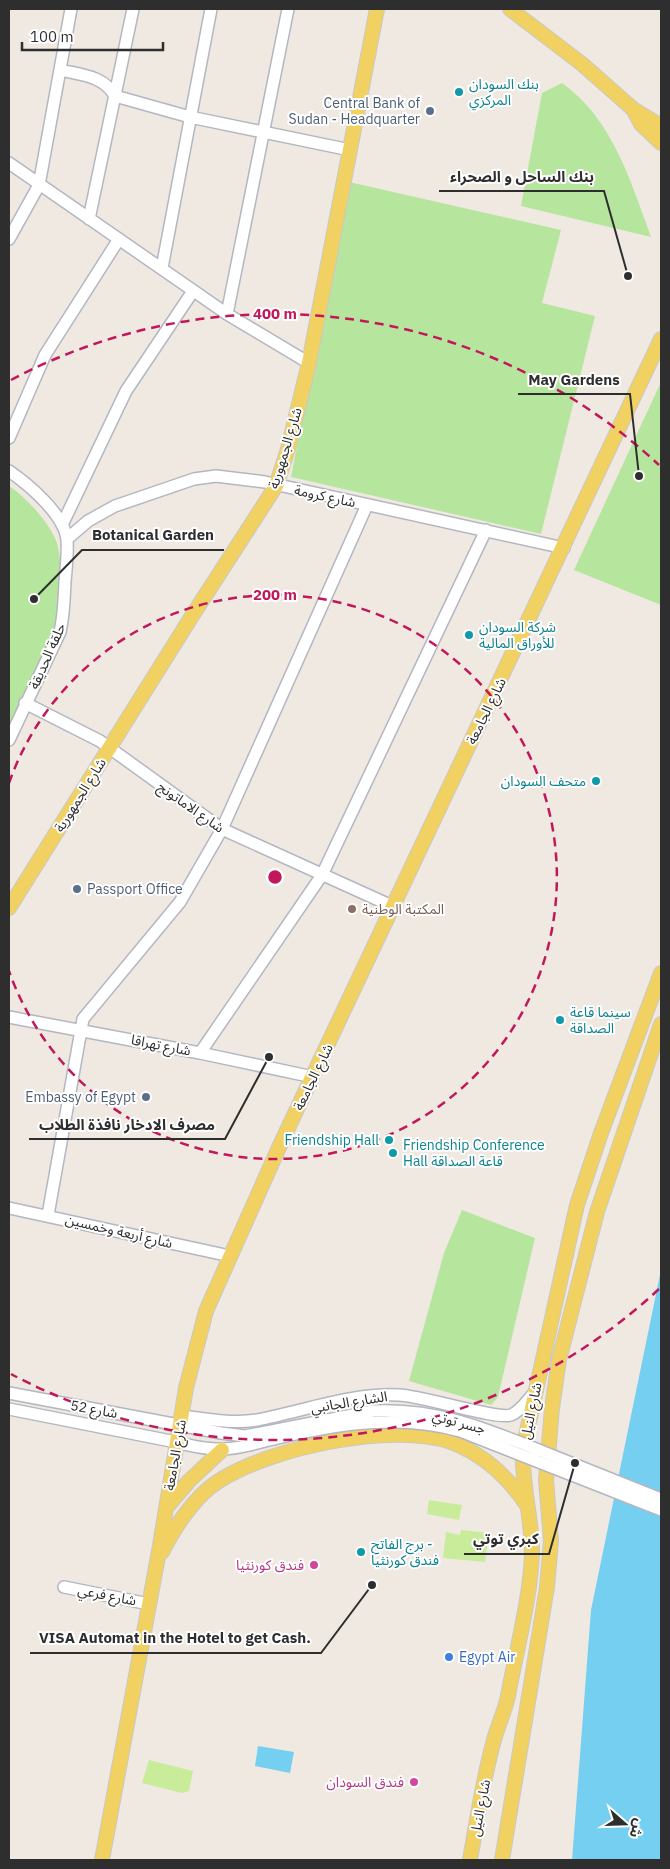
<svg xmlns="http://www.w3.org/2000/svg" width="670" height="1869" font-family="'IBM Plex Sans','Noto Sans Arabic',sans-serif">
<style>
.green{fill:#b6e59e}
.pitch{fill:#c9ec9a}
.water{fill:#75cff0}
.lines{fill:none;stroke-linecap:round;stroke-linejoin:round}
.minor-casing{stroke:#b4b7c1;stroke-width:14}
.major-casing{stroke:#c9c9c9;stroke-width:16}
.minor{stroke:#fff;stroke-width:11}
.major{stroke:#f2d163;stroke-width:14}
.minor-bridge-casing{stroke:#b4b7c1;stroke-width:14;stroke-linecap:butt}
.minor-bridge{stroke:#fff;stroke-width:11}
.ring{fill:none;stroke:#c2185b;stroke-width:2.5;stroke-dasharray:9 6}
.culture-dot{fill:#0f9aa8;stroke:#fff;stroke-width:2}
.service-dot{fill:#5c6f8a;stroke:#fff;stroke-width:2}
.education-dot{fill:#8d6e63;stroke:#fff;stroke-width:2}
.hotel-dot{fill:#d1479c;stroke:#fff;stroke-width:2}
.shop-dot{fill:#3f7fe0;stroke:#fff;stroke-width:2}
.labels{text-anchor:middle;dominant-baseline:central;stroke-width:4;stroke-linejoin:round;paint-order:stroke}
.culture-label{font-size:14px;fill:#0d838f;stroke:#fff;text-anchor:start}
.service-label{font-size:14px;fill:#4e5e75;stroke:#fff;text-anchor:end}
.street-label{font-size:14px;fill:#2e2e2e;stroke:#fff}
.education-label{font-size:14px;fill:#785e54;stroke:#fff;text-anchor:start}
.hotel-label{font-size:14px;fill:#b23c85;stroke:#fff;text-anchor:end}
.shop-label{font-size:14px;fill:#366cbe;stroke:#fff;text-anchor:start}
.centre{fill:#c2185b;stroke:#fff;stroke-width:2.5}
.ring-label{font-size:15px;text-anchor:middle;font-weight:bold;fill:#c2185b;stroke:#fff;stroke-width:4;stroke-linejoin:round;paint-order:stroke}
.leader{fill:none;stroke:#2e2e2e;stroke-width:2}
.callout-dot{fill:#2e2e2e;stroke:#fff;stroke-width:2}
.callout-label{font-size:15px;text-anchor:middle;font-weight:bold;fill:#2e2e2e;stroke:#fff;stroke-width:4;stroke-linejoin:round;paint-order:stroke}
</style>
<rect width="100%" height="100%" fill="#efe9e1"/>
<!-- green -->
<path class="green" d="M562,83C612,118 631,182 651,237L521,206L542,93Z
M349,182L561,230L542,303L595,316L541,534L291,477Z
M661,382V605L574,570Z
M9,486C26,497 54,527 58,547C64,573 60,616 51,641C41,670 23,699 9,726Z
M462,1210L535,1238L498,1397L491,1405L409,1381L444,1253Z"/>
<!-- pitch -->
<path class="pitch" d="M429,1500L462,1505L459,1520L427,1514Z
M461,1530L489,1533L485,1562L443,1558L446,1532L460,1535Z
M149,1760L193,1771L189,1791L182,1793L142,1783Z"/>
<!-- water -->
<path class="water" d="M661,1270V1860H572L591,1610Z
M258,1746L294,1752L290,1773L255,1766Z"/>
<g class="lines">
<!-- minor casing -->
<g class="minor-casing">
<path id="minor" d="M60,70C82,75 104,76 115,96L190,117L350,150
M9,163L227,314L309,363
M89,219L133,9
M9,239L39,185L71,9
M162,268L211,9
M227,314L288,9
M9,438L45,355L119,239
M9,471C28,484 65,515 67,540C68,554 66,569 65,582C64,600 64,615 60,632L9,740
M62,525L126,391L193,291
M67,539L88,521L115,506L194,479L216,476L265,482L564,548
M25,703L100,741L222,829L394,907
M9,1017L200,1053L313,1077
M200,1053L322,875L486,530
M9,1208L230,1256
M48,1215L83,1019L180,902L222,829L367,505
M9,1393L221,1433L245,1436
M9,1409L176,1442C202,1449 223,1452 249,1445
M182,1416C207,1419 232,1424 257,1420C304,1411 351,1393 399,1395C424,1396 497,1420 511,1415C521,1411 529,1398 536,1391
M64,1587L149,1604"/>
</g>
<!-- major casing -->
<g class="major-casing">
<path id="major" d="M510,9L582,64L633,109L661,126
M633,109L641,124L661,143
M9,908L192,616L276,486L288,449L309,363L377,9
M166,1508L189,1481L222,1450
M162,1552C176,1525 196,1494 222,1479C275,1447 392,1422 451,1442C483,1454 507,1476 526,1504
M102,1860L159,1551L186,1388L206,1311L281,1143L661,339
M470,1860C477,1820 483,1779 494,1740C498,1725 505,1711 508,1696C516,1652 531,1596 532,1552C532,1517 521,1484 523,1449L577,1205L601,1133L661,973
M502,1860L547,1587L551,1541L546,1480L552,1408L559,1360L597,1212L661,1024"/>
</g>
<!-- minor -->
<use href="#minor" class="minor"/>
<!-- major -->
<use href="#major" class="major"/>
<!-- minor-bridge casing -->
<g class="minor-bridge-casing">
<path id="minor-bridge" d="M245,1436L373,1411C436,1408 484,1428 541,1451C581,1467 621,1483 661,1499
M249,1445C317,1428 390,1411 460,1431L661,1510"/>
</g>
<!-- minor-bridge -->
<use href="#minor-bridge" class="minor-bridge"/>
</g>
<!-- distance rings -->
<g class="ring">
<path d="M9 783A282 282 0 1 1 9 971"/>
<path d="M659 1289A563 563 0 0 1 11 1374M11 380A563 563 0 0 1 659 465"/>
</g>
<!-- markers -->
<g class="culture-dot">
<circle cx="459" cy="92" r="5"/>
<circle cx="469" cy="635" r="5"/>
<circle cx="596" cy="781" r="5"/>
<circle cx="560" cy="1020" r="5"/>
<circle cx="389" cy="1140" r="5"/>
<circle cx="393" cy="1153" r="5"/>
<circle cx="361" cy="1552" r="5"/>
</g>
<g class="service-dot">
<circle cx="430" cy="111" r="5"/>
<circle cx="77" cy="889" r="5"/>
<circle cx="146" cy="1097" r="5"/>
</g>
<circle class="education-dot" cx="352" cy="909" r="5"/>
<g class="hotel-dot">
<circle cx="314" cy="1565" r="5"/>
<circle cx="414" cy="1782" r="5"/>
</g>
<circle class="shop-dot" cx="449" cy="1657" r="5"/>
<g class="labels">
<!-- culture labels -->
<g class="culture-label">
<text x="469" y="84">بنك السودان<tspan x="469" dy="16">المركزي</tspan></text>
<text x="479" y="627">شركة السودان<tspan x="479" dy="16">للأوراق المالية</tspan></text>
<text x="586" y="781" text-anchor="end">متحف السودان</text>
<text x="570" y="1012">سينما قاعة<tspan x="570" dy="16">الصداقة</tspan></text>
<text x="379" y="1140" text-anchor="end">Friendship Hall</text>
<text x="403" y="1145">Friendship Conference<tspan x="403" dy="16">Hall قاعة الصداقة</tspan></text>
<text x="371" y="1544">برج الفاتح -<tspan x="371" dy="16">فندق كورنثيا</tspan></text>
</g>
<!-- service labels -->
<g class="service-label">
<text x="420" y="103">Central Bank of<tspan x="420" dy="16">Sudan - Headquarter</tspan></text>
<text x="87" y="889" text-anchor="start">Passport Office</text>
<text x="136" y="1097">Embassy of Egypt</text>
</g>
<!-- street labels -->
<g class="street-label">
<text transform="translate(285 448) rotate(-73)">شارع الجمهورية</text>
<text transform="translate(325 496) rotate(12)">شارع كرومة</text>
<text transform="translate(47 656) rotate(-66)">حلقة الحديقة</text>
<text transform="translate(486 711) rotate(-64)">شارع الجامعة</text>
<text transform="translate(80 795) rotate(-58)">شارع الجمهورية</text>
<text transform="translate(191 807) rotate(35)">شارع الاماتونج</text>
<text transform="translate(161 1045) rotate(11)">شارع تهراقا</text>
<text transform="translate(313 1077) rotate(-64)">شارع الجامعة</text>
<text transform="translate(119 1231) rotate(13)">شارع أربعة وخمسين</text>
<text transform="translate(349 1402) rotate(-9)">الشارع الجانبي</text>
<text transform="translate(94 1409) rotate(10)">شارع 52</text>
<text transform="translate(531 1411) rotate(-78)">شارع النيل</text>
<text transform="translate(459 1422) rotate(15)">جسر توتي</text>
<text transform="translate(175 1455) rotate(-80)">شارع الجامعة</text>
<text transform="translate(107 1595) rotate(11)">شارع فرعي</text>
<text transform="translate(480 1808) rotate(-79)">شارع النيل</text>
</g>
<!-- education labels -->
<g class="education-label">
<text x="362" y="909">المكتبة الوطنية</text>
</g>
<!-- hotel labels -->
<g class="hotel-label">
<text x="304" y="1565">فندق كورنثيا</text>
<text x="404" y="1782">فندق السودان</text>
</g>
<!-- shop labels -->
<g class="shop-label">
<text x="459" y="1657">Egypt Air</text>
</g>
</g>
<circle cx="275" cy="877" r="8" class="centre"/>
<g class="ring-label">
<text x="275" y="319">400 m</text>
<text x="275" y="600">200 m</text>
</g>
<!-- callouts -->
<path class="leader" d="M628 276L604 191H439M639 476L630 394H518M34 599L82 550H224M269 1057L225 1139H29M575 1463L549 1554H464M372 1585L321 1653H30"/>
<g class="callout-dot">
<circle cx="628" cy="276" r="5"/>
<circle cx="639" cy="476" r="5"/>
<circle cx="34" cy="599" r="5"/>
<circle cx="269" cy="1057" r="5"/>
<circle cx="575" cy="1463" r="5"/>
<circle cx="372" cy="1585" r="5"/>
</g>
<g class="callout-label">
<text x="522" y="182">بنك الساحل و الصحراء</text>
<text x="574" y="385">May Gardens</text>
<text x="153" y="540">Botanical Garden</text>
<text x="127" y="1130">مصرف الادخار نافذة الطلاب</text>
<text x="506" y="1544">كبري توتي</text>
<text x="175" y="1643">VISA Automat in the Hotel to get Cash.</text>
</g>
<!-- border -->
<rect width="670" height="1869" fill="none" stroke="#2e2e2e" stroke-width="20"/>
<!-- north arrow -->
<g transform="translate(625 1824) rotate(110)" stroke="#ffffff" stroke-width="4" paint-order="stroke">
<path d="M0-4L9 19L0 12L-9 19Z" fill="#2e2e2e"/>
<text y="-8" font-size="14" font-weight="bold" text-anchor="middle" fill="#2e2e2e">ش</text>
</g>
<!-- scale -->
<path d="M22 42v8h141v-8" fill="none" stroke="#2e2e2e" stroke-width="2.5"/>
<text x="30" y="42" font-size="15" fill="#2e2e2e" stroke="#ffffff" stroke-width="4" paint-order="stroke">100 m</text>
</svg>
